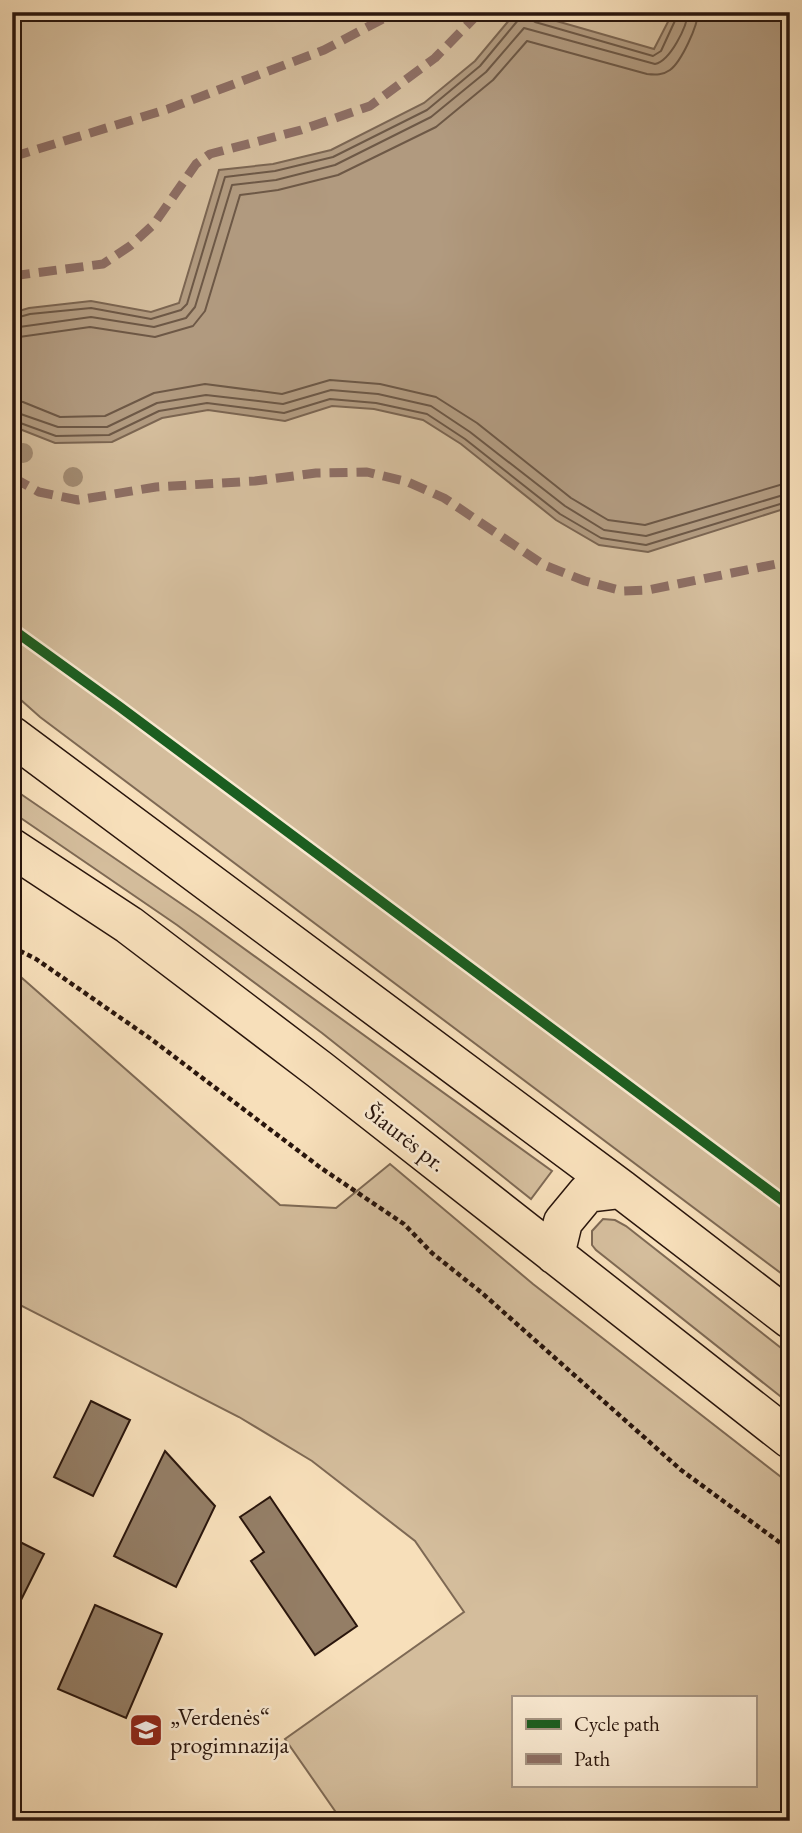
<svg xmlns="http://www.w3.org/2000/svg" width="802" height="1833" font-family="'EB Garamond',serif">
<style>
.green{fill:#d4bd9c;stroke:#7e6954;stroke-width:2;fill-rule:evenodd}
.water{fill:#b19a7f;stroke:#7b6551;stroke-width:2}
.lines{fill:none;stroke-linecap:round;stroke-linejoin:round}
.shore{stroke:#6d5846;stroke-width:2}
.building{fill:#947e66;stroke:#29150c;stroke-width:2}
.major-casing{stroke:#29150c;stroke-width:41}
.path{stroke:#29150c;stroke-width:4.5;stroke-dasharray:5 3.5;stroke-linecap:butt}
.major{stroke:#f7dfba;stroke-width:38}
.quiet{stroke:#8d6e63;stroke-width:9;stroke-dasharray:18 9;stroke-linecap:butt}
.cycleway-casing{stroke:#faead2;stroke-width:15}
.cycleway{stroke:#1b5e20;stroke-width:10}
.tree{fill:#a28b72}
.labels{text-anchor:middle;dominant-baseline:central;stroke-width:5;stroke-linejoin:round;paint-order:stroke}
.street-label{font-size:24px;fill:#29150c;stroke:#faead2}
.poi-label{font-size:24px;fill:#29150c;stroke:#faead2;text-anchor:start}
</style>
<rect width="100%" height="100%" fill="#f7dfba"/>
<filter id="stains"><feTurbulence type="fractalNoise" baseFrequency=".00286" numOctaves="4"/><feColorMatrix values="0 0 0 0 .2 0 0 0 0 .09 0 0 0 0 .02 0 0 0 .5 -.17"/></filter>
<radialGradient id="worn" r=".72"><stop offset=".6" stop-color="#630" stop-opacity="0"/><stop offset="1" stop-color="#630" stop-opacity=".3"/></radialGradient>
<!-- green -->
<path class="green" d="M12,12H790V1280L40,717L12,692Z
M12,788L199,916L552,1171L531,1199L322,1033L177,925L12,812Z
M22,978L280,1205L336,1208L390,1164L533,1284L790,1484V1821H342L285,1739L464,1612L415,1541L312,1461L239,1417L12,1301V999ZM513,1698H755V1786H513Z
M603,1219L615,1220L626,1226L790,1355V1404L596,1250L592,1245V1231Z"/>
<!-- water -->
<path class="water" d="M516,12H525L654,49L673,12H790V507L648,552L599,545L556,520L461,444L423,420L374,409L332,406L285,421L208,410L162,418L112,442L55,443L12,426V313L29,308L91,301L151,312L179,303L219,170L273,164L331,150L424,103L475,61Z"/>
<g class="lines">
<!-- shore -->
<path class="shore" d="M529,12L530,19L535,22L653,56L661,51L679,12
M12,319L30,314L91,308L151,319L181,310L187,304L225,177L275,171L333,157L427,110L480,66L519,19L521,12
M12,328L91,317L154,327L186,318L195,307L232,185L276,180L335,165L431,117L486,72L524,28L655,64C670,61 687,27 688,12
M12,338L90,327L155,337L193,326L205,311L240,195L278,190L338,175L436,127L493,80L527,41L647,74C656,75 663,75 670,70C681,62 698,26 698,12
M12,400L23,402L60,417L105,416L154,393L205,384L282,394L330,380L380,384L436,397L477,423L571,498L608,520L645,525L790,482
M12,411L58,427H107L157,403L206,395L283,404L331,390L378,394L431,406L470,432L565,506L604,530L646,536L790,493
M12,420L56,436L109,435L159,411L207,403L284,413L330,399L376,403L427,414L465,439L560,514L601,538L646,545L790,501"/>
</g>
<!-- building -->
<path class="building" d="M91,1401L130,1420L93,1496L54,1477Z
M165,1451L215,1506L176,1587L114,1556Z
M270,1497L357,1626L315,1655L251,1561L264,1552L240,1517Z
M12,1538L44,1554L12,1618Z
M95,1605L162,1634L126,1718L58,1689Z"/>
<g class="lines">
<!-- major casing -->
<g class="major-casing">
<path id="major" d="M12,736L621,1189L790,1319
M12,848L129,925L320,1070L790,1439
M555,1255L563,1222L587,1193L621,1189"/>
</g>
<!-- path -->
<path class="path" d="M12,947L36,959L151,1039L321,1168L404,1224L432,1253L482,1293L681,1470L790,1550"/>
<!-- major -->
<use href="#major" class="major"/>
<!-- quiet -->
<path class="quiet" d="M12,157L168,109L324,50L396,12
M12,276L103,264L130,246L154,224L196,164L210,154L301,130L370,106L435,58L480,12
M12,477L39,492L78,500L156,487L255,481L316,473L367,472L408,482L444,498L544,565L585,581L623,591L648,590L781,563L790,559"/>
<!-- cycleway casing -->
<g class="cycleway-casing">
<path id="cycleway" d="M12,629L120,707L790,1206"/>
</g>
<!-- cycleway -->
<use href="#cycleway" class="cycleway"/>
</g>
<!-- trees -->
<g class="tree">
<circle cx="23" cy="453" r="10"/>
<circle cx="73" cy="477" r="10"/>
</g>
<!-- icons -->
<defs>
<g id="school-square" transform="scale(1.75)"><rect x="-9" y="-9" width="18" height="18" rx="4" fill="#8f2418" stroke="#faead2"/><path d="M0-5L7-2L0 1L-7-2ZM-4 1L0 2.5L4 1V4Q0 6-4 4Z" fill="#fff"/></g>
</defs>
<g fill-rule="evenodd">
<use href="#school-square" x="146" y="1730"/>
</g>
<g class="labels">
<!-- street labels -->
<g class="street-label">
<text transform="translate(406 1137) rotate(38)">Šiaurės pr.</text>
</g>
<!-- poi labels -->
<g class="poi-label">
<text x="170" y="1716">„Verdenės“<tspan x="170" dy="28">progimnazija</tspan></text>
</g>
</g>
<!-- margin -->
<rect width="802" height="1833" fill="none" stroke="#f7dfba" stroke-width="42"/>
<rect x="14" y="14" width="774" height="1805" fill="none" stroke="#29150c" stroke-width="3.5"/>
<rect x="21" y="21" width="760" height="1791" fill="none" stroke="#29150c" stroke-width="2"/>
<!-- legend -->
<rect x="512" y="1696" width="245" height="91" fill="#faead2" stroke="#a69583" stroke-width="2"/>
<rect x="526" y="1719" width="35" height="10" fill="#1b5e20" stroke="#a69583" stroke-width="2"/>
<text x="574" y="1731" font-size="21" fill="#29150c">Cycle path</text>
<rect x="526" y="1754" width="35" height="10" fill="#8d6e63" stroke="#a69583" stroke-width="2"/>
<text x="574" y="1766" font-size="21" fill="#29150c">Path</text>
<rect width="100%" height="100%" filter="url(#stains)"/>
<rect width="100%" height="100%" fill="url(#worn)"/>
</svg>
